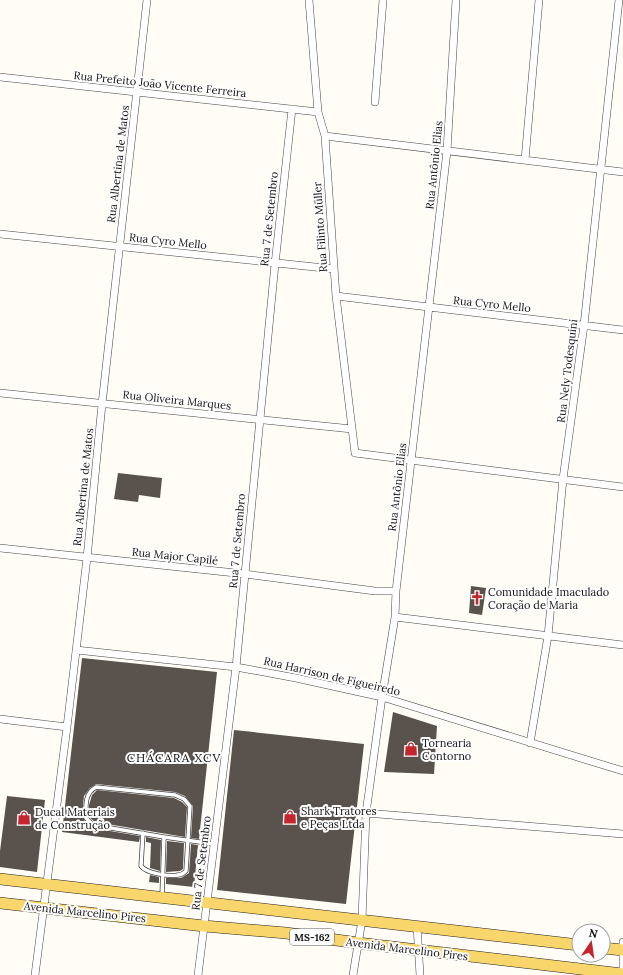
<svg xmlns="http://www.w3.org/2000/svg" width="623" height="975" font-family="Lora,serif">
<style>
.building{fill:#5a524d}
.lines{fill:none;stroke-linecap:round;stroke-linejoin:round}
.service-casing{stroke:#444;stroke-width:5}
.minor-casing{stroke:#444;stroke-width:8}
.primary-casing{stroke:#222;stroke-width:12}
.service{stroke:#fff;stroke-width:3.5}
.minor{stroke:#fff;stroke-width:7}
.primary{stroke:#f9d66b;stroke-width:11}
.labels{text-anchor:middle;dominant-baseline:central;stroke-width:4;stroke-linejoin:round;paint-order:stroke}
.shield{fill:#fff;stroke:#585858;stroke-width:1}
.shield-label{font-size:10px;font-weight:bold;fill:#111}
.street-label{font-size:11px;fill:#111;stroke:#fff}
.poi-label{font-size:11px;fill:#111;stroke:#fff;text-anchor:start}
.neighbourhood-label{font-size:12px;letter-spacing:1px;fill:#111;stroke:#fff}
</style>
<rect width="100%" height="100%" fill="#fffdf5"/>
<!-- building -->
<path class="building" d="M118,473L162,478L160,498L139,495L138,502L114,499Z
M471,586L486,588L482,615L469,613Z
M82,658L217,672L199,839L191,838L193,806L185,796L175,792L96,784L90,788L84,796L83,805L84,820L92,828L140,836L139,842L62,832Z
M393,712L437,726L434,774L384,772Z
M234,730L364,744L346,904L217,890Z
M97,790L174,798L182,802L187,807L185,837L95,822L89,817V805L92,795Z
M7,796L45,800L37,872L0,867V851Z
M146,837L161,840L160,871L150,868L151,843L146,842Z
M167,841L184,843L183,869L180,871L166,872Z
M191,844L198,845L194,887L166,884V878H181L189,873Z
M150,875L159,877V883L149,882Z"/>
<g class="lines">
<!-- service casing -->
<g class="service-casing">
<path id="service" d="M143,833L141,866C146,873 169,877 178,875C181,875 184,873 186,871L190,806L184,799L175,795L96,787C84,794 86,806 86,818L93,825L164,837L162,896
M164,837L214,844"/>
</g>
<!-- minor casing -->
<g class="minor-casing">
<path id="minor" d="M309,0L318,112L325,136L336,296L355,453L623,487
M0,77L318,112
M375,102L383,0
M325,136L623,172
M525,160L539,0
M0,234L334,269
M336,296L623,330
M0,393L352,429
M0,548L245,574L375,591H396
M395,617L623,645
M76,650L236,667L296,678L382,697L623,771
M0,719L67,727
M530,743L548,636L563,479L584,325L619,0
M366,813L623,834
M417,926L420,975
M623,942V970
M35,975L67,727L87,558L102,404L147,0
M198,975L236,667L275,264L292,109
M353,975L362,920L366,813L382,697L395,617L396,591L447,151L456,0"/>
</g>
<!-- primary casing -->
<g class="primary-casing">
<path id="primary" d="M0,879L579,945
M0,903L204,926L286,933L358,943L623,974
M603,948L623,950"/>
</g>
<!-- service -->
<use href="#service" class="service"/>
<!-- minor -->
<use href="#minor" class="minor"/>
<!-- primary -->
<use href="#primary" class="primary"/>
</g>
<!-- icons -->
<defs>
<g id="church-bare" transform="scale(1.08)"><path d="M-1.2-6h2.4v3.5h3.3v2.4h-3.3V6h-2.4V-.1h-3.3v-2.4h3.3Z" fill="#c4262e" stroke="#fff" stroke-width="2.5" paint-order="stroke"/></g>
<g id="shop-bare" transform="scale(1.08)"><path d="M-5-2.5h2.3a2.7 3.5 0 0 1 5.4 0H5L5.5 6h-11ZM-1.5-2.5h3a1.5 2.3 0 0 0-3 0Z" fill="#c4262e" stroke="#fff" stroke-width="2.5" paint-order="stroke"/></g>
</defs>
<g fill-rule="evenodd">
<use href="#church-bare" x="477" y="598"/>
<use href="#shop-bare" x="411" y="749"/>
<use href="#shop-bare" x="290" y="817"/>
<use href="#shop-bare" x="24" y="818"/>
</g>
<g class="labels">
<!-- shield labels -->
<rect class="shield" x="290" y="929" width="44" height="16" rx="3"/>
<g class="shield-label">
<text x="312" y="937">MS-162</text>
</g>
<!-- street labels -->
<g class="street-label">
<text transform="translate(160 84) rotate(6)">Rua Prefeito João Vicente Ferreira</text>
<text transform="translate(118 164) rotate(-83)">Rua Albertina de Matos</text>
<text transform="translate(434 165) rotate(-84)">Rua Antônio Elias</text>
<text transform="translate(269 219) rotate(-84)">Rua 7 de Setembro</text>
<text transform="translate(320 227) rotate(-94)">Rua Filinto Müller</text>
<text transform="translate(168 241) rotate(6)">Rua Cyro Mello</text>
<text transform="translate(492 304) rotate(6)">Rua Cyro Mello</text>
<text transform="translate(567 371) rotate(-83)">Rua Nely Todesquini</text>
<text transform="translate(177 400) rotate(6)">Rua Oliveira Marques</text>
<text transform="translate(83 487) rotate(-84)">Rua Albertina de Matos</text>
<text transform="translate(397 487) rotate(-83)">Rua Antônio Elias</text>
<text transform="translate(237 541) rotate(-85)">Rua 7 de Setembro</text>
<text transform="translate(175 556) rotate(6)">Rua Major Capilé</text>
<text transform="translate(332 676) rotate(13)">Rua Harrison de Figueiredo</text>
<text transform="translate(201 863) rotate(-83)">Rua 7 de Setembro</text>
<text transform="translate(85 912) rotate(6)">Avenida Marcelino Pires</text>
<text transform="translate(407 949) rotate(7)">Avenida Marcelino Pires</text>
</g>
<!-- poi labels -->
<g class="poi-label">
<text x="488" y="592">Comunidade Imaculado<tspan x="488" dy="13">Coração de Maria</tspan></text>
<text x="422" y="743">Tornearia<tspan x="422" dy="13">Contorno</tspan></text>
<text x="301" y="811">Shark Tratores<tspan x="301" dy="13">e Peças Ltda</tspan></text>
<text x="35" y="812">Ducal Materiais<tspan x="35" dy="13">de Construção</tspan></text>
</g>
<!-- neighbourhood labels -->
<g class="neighbourhood-label">
<text x="174" y="757">CHÁCARA XCV</text>
</g>
</g>
<!-- north arrow -->
<g transform="translate(591 943) rotate(13)"><circle r="19" fill="#ffffff" stroke="#a0a0a0"/>
<path d="M0-3L7 15L0 10L-7 15Z" fill="#c4262e"/>
<text y="-6" font-size="11" font-weight="bold" text-anchor="middle" fill="#111111">N</text>
</g>
</svg>
